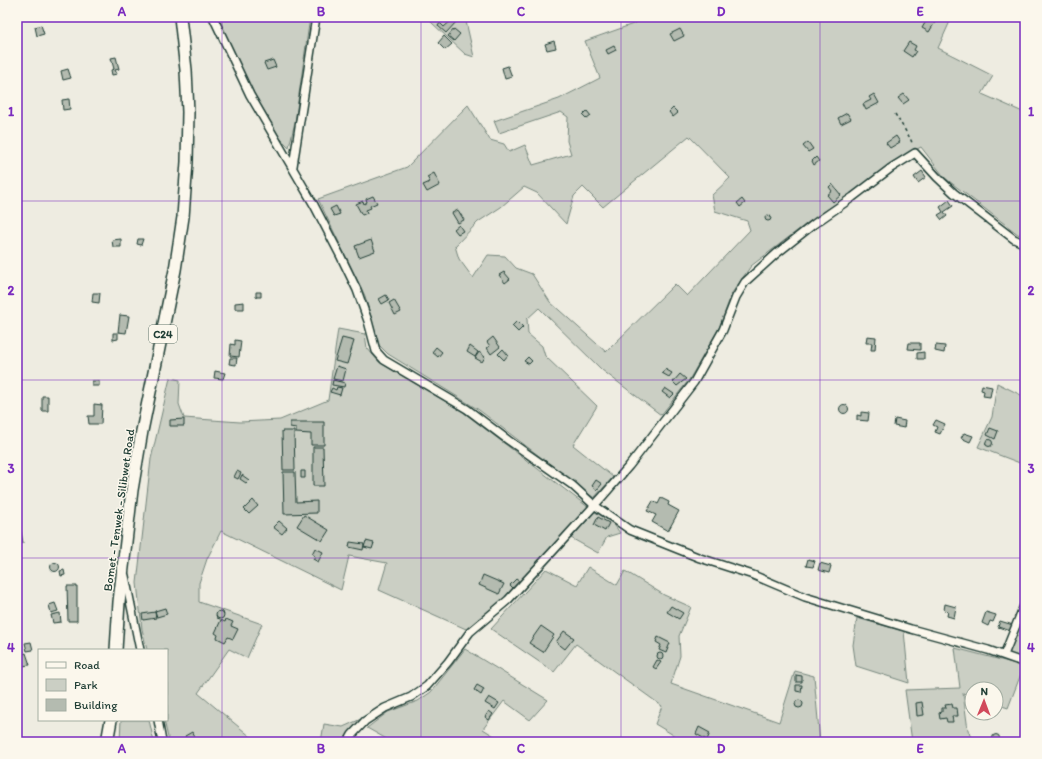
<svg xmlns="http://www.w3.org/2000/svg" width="1042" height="759" font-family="Itim,sans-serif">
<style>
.green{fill:#cbcfc4;stroke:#75867c;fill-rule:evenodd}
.building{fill:#b4bbb0;stroke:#1f3d34}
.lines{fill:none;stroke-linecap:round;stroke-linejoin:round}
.minor-casing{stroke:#1f3d34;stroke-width:10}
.primary-casing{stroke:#1f3d34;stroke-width:14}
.path{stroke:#1f3d34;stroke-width:1.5;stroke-dasharray:3 3;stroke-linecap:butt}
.minor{stroke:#fbf7ec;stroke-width:7}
.primary{stroke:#fbf7ec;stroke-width:11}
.grid{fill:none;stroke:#7b2cbf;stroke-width:1;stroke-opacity:0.55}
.labels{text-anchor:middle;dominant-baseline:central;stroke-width:3;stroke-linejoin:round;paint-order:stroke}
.shield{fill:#fbf7ec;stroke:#61756b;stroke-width:1}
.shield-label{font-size:11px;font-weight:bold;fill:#1f3d34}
.street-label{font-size:12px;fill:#1f3d34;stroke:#fbf7ec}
.neatline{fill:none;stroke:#7b2cbf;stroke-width:1.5}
.grid-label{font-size:13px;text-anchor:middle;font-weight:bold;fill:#7b2cbf}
</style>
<rect width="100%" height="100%" fill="#eeece1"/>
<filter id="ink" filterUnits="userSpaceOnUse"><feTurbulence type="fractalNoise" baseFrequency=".025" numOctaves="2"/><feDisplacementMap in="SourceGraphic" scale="8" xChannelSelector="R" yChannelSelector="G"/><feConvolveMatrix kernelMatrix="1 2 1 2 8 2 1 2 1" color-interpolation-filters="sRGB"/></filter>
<g filter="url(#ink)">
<!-- green -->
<path class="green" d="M216,17H310L295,122L289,147L280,138L247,81Z
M431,17H465L474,57L465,54L431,22Z
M635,17H952L938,48L993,76L982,94L1025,113V224L1019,235L945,178L921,147L892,162L866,184L814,218L751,266L732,293L719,328L689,380L661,415L602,370L539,308L527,319L528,334L542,346L545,356L597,406L573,445L613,477L594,498L479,410L388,354L379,345L365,296L318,199L407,167L468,105L490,140L504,144L509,152L525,145L533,165L571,154L567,141L568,117L561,112L499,133L494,121L559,99L600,78L585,41L636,23ZM689,136L730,178L712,195L715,211L747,221L750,230L687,296L675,284L606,352L550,302L532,274L516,268L505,256L488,255L473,278L459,259L455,246L478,222L501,207L524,187L537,193L566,224L574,196L583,187L603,207Z
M338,329L365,334L367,348L379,362L463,412L588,507L512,592L466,629L379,590L387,563L349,556L341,590L221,531L207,559L199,583V602L262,624L247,658L229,649L198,693L251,737L250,742H169L164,720H167V650H147L142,629L137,583L151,459L170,378L180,380L179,404L184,418L240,422L280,420L328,400Z
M997,383L1025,397V465L978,447L992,417Z
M595,512L613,523L620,533L607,537L598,553L571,538Z
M588,567L617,585L625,571L664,595L691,607L679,636L680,656L671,684L779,722L795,671L814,676L820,742H685L655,724L662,706L576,644L554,672L491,629L546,569L577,585Z
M1025,613V659L1008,653Z
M857,618L904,631L909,683L856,666L853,645Z
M955,648L1024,666L1008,708L996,704V689H972V696L963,693L968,730L975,742H912L905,690L960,688Z
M465,649L548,700L530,720L504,701L483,729L504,742H392L367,728L388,712L418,701L431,692Z
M361,719L342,742H321L324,724L343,727Z
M121,720H149L154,742H120Z"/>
<!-- building -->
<path class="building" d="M454,18L457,21L446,33L438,26L440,23L444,27Z
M928,18L935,22L929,32L922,28Z
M41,25L44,34L37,36L35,27Z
M454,29L460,34L454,41L448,36Z
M680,29L684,36L674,41L670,34Z
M444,36L452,44L445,50L438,43Z
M554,41L556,48L547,50L545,44Z
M909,42L916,46L914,50L916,51L912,57L903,51Z
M614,46L616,50L608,54L606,50Z
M116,57L119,69L115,70L117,74L112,75L111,70L114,69L111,58Z
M273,60L276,67L267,70L264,63Z
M508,66L512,77L505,79L502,68Z
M68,69L71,78L63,80L61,71Z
M874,94L879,103L866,110L863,104L871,100L869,97Z
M904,94L909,100L903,104L898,98Z
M69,99L70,109L63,110L62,100Z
M673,108L678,113L673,117L669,112Z
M587,111L591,116L587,119L583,115Z
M847,113L851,119L841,124L838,118Z
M896,136L900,142L890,148L886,143Z
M808,142L813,149L808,152L803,146Z
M816,157L819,161L814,165L812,161Z
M922,171L926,177L918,183L914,177Z
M434,173L440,185L427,192L423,185L430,182L427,177Z
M832,184L841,195L833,202L827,195L832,191L829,187Z
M373,196L377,203L370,206L371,208L366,210L367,213L362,215L356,204L363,201L364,204L367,202L366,199Z
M742,199L745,203L740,207L737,203Z
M949,200L953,206L944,212L947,216L942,220L938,215L943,212L940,207Z
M336,206L340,214L334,216L330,209Z
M458,210L464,220L458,223L452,213Z
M765 218a3 3 0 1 1 6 0a3 3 0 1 1-6 0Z
M459,225L463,231L458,234L454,229Z
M121,239V247H113L112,240Z
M138,239H143L141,245L137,244Z
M371,240L375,251L359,257L355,246Z
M504,272L510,279L505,283L499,275Z
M256,292H261V297H256Z
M93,293H100L99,303L92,302Z
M386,295L389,300L382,304L379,299Z
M394,300L401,312L395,315L389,303Z
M244,302V309H235V303Z
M120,315L129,316L126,333L118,332Z
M517,321L523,327L518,332L512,326Z
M113,333H118V339L113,340Z
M867,336L876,337L875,350H871L872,343H866Z
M493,337L500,347L491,354L487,348L490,346L487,342Z
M342,338L354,341L347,364L335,361Z
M235,340L241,341L239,357L230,356L231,344L235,345Z
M909,343H920V350L908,349Z
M936,345L945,346L944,353L935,351Z
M470,346L478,352L475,357L467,352Z
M436,347L442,352L438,357L432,352Z
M503,349L508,355L504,360L498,354Z
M479,352L485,357L482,362L475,358Z
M924,352V359H917V353Z
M528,357L532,361L529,364L524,361Z
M230,358H237L236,365L229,364Z
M337,366L346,369L343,381L333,379Z
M665,369L672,373L669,377L662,373Z
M215,371L225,373L223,379L214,378Z
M680,374L686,379L677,386L673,382Z
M333,380L345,383L344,387L332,385Z
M92,381H99V386H92Z
M982,385L992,387L990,397L983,396L984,391L981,390Z
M337,387L342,388L340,395L330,392L332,388L336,390Z
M665,388L674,394L670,398L662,392Z
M42,396H48V411H42Z
M94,404L102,405L101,424H89L88,416H94Z
M839.5 409a4.5 4.5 0 1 1 9 0a4.5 4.5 0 1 1-9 0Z
M861,412L869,413L868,421L857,420V415L861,416Z
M184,419V426H170V420Z
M895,419L905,421L904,428L894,426Z
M936,420L945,424L940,434L935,432L937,427L933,425Z
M290,422H324V445H311V434L296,433V428L290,427Z
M990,428L998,431L995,439L987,435Z
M282,431H294L295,470H283Z
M964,433L973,436L970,442L961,438Z
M985.5 443a3.5 3.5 0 1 1 7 0a3.5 3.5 0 1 1-7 0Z
M313,447H323L324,486H313Z
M237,471L241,473L238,479L234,477Z
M301,471H305V478H301Z
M283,472H295L296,502L317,501V513L284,514Z
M242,475L249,480L246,483L240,479Z
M596,480L602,484L597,490L592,486Z
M661,498L669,502L668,505L679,511L668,531L652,522L656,515L647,511L653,501L658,504Z
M253,500L258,506L249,514L244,509Z
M304,515L329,530L322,541L297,526Z
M598,517L609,523L605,531L594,525Z
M279,521L287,528L282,534L273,527Z
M21,532L23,543L17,545V533Z
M366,541L374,543L372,549L364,547Z
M350,542L364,544L363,550L349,547Z
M315,548L323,552L318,562L313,559L315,556L312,554Z
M808,559L815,561L813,567L806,566Z
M50.5 567a4.5 4.5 0 1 1 9 0a4.5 4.5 0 1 1-9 0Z
M820,563L831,566L829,573L818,570Z
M64,570L65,575L61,576L60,571Z
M483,575L504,584L499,594L479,585Z
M516,579L520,582L514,589L510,585Z
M67,586H77V621H68Z
M55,603L58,611L51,613L49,605Z
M945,604L956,607L954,618L947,616L948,611L944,610Z
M671,606L683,613L679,619L667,612Z
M165,608L167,614L157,617L155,611Z
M216 615a4 4 0 1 1 8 0a4 4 0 1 1-8 0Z
M155,612L156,618L143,620L142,614Z
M986,612L996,615L993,622L990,621L988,626L982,623Z
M60,613L61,622L53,623L51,615Z
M226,619L233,622L231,626L238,629L233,639L228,637L225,642L217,638L218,635L215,633L221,620L225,622Z
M1000,621L1013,625L1011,631L998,627Z
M541,626L554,635L543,652L529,643Z
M564,631L574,638L565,649L556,642Z
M658,637L670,643L666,653L659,650L661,645L656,642Z
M31,642L33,650L27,651L25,643Z
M22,645L24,652L17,654V647Z
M657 656a3 3 0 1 1 6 0a3 3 0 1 1-6 0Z
M26,653L30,665L22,666L20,655Z
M657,660L661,662L656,669L653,667Z
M796,675L802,676V682H796Z
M477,685L484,689L481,695L474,690Z
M796,685H802L801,692L796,691Z
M489,697L499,703L495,709L485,703Z
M795 704a4 4 0 1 1 8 0a4 4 0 1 1-8 0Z
M922,702L924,715L917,716L916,703Z
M952,704L953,708H957L958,716H952L953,722H947L946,718L940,719L939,713L942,712V708H946L945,705Z
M489,711L493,714L489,720L485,717Z
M699,727L710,733L707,740L696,734Z
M192,732L198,742H188L185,736Z
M992.5 738a3.5 3.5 0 1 1 7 0a3.5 3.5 0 1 1-7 0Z"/>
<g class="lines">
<!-- minor casing -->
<g class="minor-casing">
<path id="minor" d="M213,17L250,95L314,205L341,257L357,290L368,321L376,351L384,360L467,409L508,440L572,485L594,505L630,530L700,558L753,575L805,597L911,629L988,650L1025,663
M293,166L316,17
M125,576L140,650
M1004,655L1025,603
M158,720L162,742
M348,742L352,735L365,721L385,708L411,697L427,686L448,662L470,632L508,600L555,549L603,496L629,466L694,382L723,330L736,297L745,282L776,254L814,224L853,197L891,168L915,153L937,177L954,193L1014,239L1025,244"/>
</g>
<!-- primary casing -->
<g class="primary-casing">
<path id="primary" d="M116,650L119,602L132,490L142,431L175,270L183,217L187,162L188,112L186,70L180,17
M107,742L111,720"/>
</g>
<!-- path -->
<path class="path" d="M895,114L910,138L913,145"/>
<!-- minor -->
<use href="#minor" class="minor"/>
<!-- primary -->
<use href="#primary" class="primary"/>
</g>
</g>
<!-- grid -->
<path class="grid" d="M222,17V742M421,17V742M621,17V742M820,17V742M17,201H1025M17,380H1025M17,558H1025"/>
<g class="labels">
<!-- shield labels -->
<rect class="shield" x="149" y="325" width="28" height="18" rx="3"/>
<g class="shield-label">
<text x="163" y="334">C24</text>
</g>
<!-- street labels -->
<g class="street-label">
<text transform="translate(119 510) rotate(-82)">Bomet - Tenwek - Silibwet Road</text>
</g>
</g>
<!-- margin -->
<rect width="1042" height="759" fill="none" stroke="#fbf7ec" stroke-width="44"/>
<!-- legend -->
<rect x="38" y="649" width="130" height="72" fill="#fbf7ec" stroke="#a3ada2"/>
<rect x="46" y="662" width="20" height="6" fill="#fbf7ec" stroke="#a3ada2"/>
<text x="74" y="669" font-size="12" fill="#1f3d34">Road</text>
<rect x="46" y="679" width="20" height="12" fill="#cbcfc4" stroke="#a3ada2"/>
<text x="74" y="689" font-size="12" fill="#1f3d34">Park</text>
<rect x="46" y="699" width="20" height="12" fill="#b4bbb0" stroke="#a3ada2"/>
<text x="74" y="709" font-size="12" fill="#1f3d34">Building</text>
<!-- north arrow -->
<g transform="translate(984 701) rotate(1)"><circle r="19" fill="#fbf7ec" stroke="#a3ada2"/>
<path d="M0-3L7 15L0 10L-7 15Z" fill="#d1495b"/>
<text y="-6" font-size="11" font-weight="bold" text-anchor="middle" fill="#1f3d34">N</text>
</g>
<rect x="22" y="22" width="998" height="715" class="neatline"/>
<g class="grid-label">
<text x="122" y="16">A</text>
<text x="321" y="16">B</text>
<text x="521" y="16">C</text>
<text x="721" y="16">D</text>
<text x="920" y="16">E</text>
<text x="11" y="116">1</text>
<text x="1031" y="116">1</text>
<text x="11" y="295">2</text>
<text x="1031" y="295">2</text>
<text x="11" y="473">3</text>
<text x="1031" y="473">3</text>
<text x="11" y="652">4</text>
<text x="1031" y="652">4</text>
<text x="122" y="753">A</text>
<text x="321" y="753">B</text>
<text x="521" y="753">C</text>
<text x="721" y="753">D</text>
<text x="920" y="753">E</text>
</g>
</svg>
